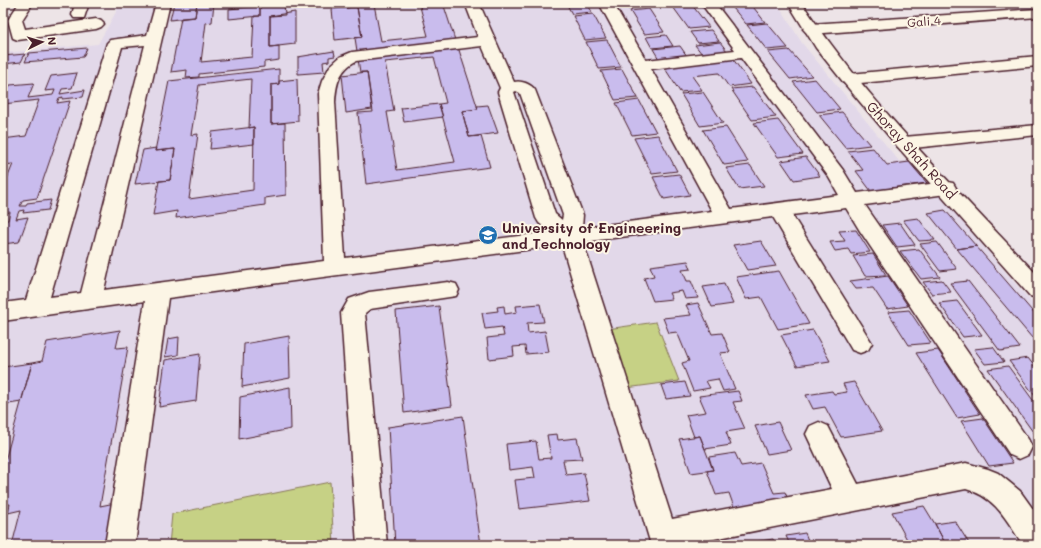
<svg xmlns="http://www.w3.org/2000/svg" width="1041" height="548" font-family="Mali,sans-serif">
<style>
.built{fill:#e2d8e9}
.green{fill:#c6d185;stroke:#887858}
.building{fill:#c9bced;stroke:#4a1f2b;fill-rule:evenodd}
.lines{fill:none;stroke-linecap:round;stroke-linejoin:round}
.minor-casing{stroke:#4a1f2b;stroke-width:3}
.major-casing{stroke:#4a1f2b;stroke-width:3}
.minor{fill:#fcf5e5;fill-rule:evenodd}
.major{fill:#fcf5e5;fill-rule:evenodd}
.labels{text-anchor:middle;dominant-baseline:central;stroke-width:4;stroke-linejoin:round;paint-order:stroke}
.far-street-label{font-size:12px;fill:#4a1f2b;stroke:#fcf5e5}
.street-label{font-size:14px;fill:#4a1f2b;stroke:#fcf5e5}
.poi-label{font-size:14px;font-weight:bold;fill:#4a1f2b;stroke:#fcf5e5;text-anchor:start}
</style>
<rect width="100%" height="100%" fill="#ede4e7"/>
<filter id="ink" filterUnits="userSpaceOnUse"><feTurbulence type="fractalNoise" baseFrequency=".025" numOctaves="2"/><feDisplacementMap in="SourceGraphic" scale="8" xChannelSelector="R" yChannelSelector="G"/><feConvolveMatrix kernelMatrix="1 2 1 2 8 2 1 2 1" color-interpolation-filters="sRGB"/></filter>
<g filter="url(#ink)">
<!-- built -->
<path class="built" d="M121,3H777L802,43L899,161L909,160L1038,310V545H3V53L98,44Z"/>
<!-- green -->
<path class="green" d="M656,322L679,381L626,388L607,329Z
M330,482L334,545H169L172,514Z"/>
<!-- building -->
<path class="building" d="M174,3H197L195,17L170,20Z
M197,3H214L212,22L206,23L201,62L252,57L254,16H260V3H284L285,15L270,16V47L279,46V60L264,62V67L199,74V77L186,78L187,70L171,72L181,18L195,17Z
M342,3L374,4L381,41L428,36L419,3H443L455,40L357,51L355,38L362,37L357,7L343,8Z
M566,3H587L592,12L572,14Z
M625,3H645L648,7L628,9Z
M729,3H750L765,22L746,24Z
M692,5L709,27L689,29L673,7Z
M260,6V16L229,19V9Z
M357,7L362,37L335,40L332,9Z
M649,9L664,32L644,34L630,11Z
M295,12V44L270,47V16Z
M593,14L606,38L585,40L573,16Z
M767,23L788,48L767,50L747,25Z
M711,30L719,41L698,43L690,32Z
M666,35L673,46L652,48L646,37Z
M607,40L621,67L599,69L586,42Z
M720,42L727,51L702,54L695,45Z
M680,46L687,56L659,59L653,49Z
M458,47L478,109L462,111L469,137L481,136L490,167L366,184L358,113L373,112L367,72H360L358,59ZM434,57L446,103L439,104L455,162L397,170L387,112L394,111L385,62Z
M87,48L83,57L25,62L29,53Z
M789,50L812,76L790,79L768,52Z
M334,51L335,56L329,57V61L323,62L324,72L298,74V57Z
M25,54L21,62L3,64V56Z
M733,59L751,84L729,87L719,73L692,76L702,90L680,92L664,67Z
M279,69V84L271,85V124L285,123L286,195L265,198V205L176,218L177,211L153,215L159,181L170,180L175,149L155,151L169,81ZM251,79L249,128L254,127L253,190L189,199L198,134L191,135L199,85Z
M622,69L638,98L615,100L601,71Z
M367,72L372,109L346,113L342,75Z
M77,73L72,88L62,89L60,94L85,90L83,97L62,99L63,97L59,98L57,103L70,101L37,198L23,200L20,206H26L27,203L51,200L48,210L23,213L24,210L19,211L16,219L28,217L19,242L3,244V221L8,220L10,212L3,213V189L13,164L3,165V139L26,136L39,100L3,104V101L10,85L34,83L28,98L53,95L55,90L45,91L51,76Z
M297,79L298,121L271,124V85L279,84V81Z
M815,79L840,109L817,112L793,82Z
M753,87L776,117L752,120L731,89Z
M703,92L723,123L700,126L681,94Z
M639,100L656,132L632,135L616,103Z
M439,104L443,117L404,122L401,108Z
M488,105L498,133L469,137L462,111L478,109L477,106Z
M842,112L870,145L846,148L819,115Z
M778,120L803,154L778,157L754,123Z
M254,127V144L210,149L212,132Z
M726,127L748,162L724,165L703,130Z
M658,135L677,171L652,174L634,138Z
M156,148L155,151L175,149L170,180L135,184L143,150Z
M873,148L887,165L909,162L927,183L871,191L856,171L863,170L848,151Z
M806,157L820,176L794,180L781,161Z
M750,165L764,186L739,189L726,168Z
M679,174L690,195L664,199L653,177Z
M945,210L976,246L957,249L928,213Z
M918,218L935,240L919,241L903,220Z
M900,223L915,245L897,247L882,225Z
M856,230L870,252L851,254L848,249L835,251L830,242L845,241L839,231Z
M761,241L776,266L747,270L733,245Z
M937,242L957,269L940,271L920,244Z
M976,246L1038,318V345L957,249Z
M919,249L940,277L921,279L900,251Z
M873,254L886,275L865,276L853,256Z
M688,261L691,269L682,270L687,281H691L698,298L685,299L682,291L669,293L672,299L653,301L644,278L654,276L650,266Z
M779,271L809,324L778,329L761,297L746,299L736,277Z
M888,276L908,306L887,309L873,288L856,289L850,281Z
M942,280L951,292L932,294L923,282Z
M968,281L1020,348L1000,351L950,283Z
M724,284L733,304L712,307L703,287Z
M957,301L982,335L963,337L939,303Z
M698,303L712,334L722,333L730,352L720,353L735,389L723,391L718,379L706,381L710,388L693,391L682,363L689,361L677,332L669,333L663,318L691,315L686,305Z
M540,304L544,322L527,323L528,333L545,331L549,352L526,354L525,346L513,347L514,356L489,359L487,338L504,336L502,327L485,329L482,313L498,311L497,307L504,306L505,314L517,312L516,306Z
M439,306L452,406L404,413L396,311Z
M909,310L931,343L909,345L888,312Z
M120,330L116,348L128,347L100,506L115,503L109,545H12L21,510L8,513L10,504L3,505V468L32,363L42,361L47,342Z
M813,330L830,361L797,366L781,335Z
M289,336L290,378L242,387L244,344Z
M179,337L178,355L165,357L168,339Z
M993,347L1004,362L985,364L974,349Z
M938,350L980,414L957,418L916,353Z
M200,354L196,401L159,407L165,360Z
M1028,358L1038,371V400L1009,361Z
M32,363L21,402L3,405V367Z
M1008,366L1038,407V439L988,369Z
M685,382L690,396L666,399L661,385Z
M854,382L882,431L841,437L825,407L813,409L806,395L832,391L834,394L847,392L843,384Z
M290,387L291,429L239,439L240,397Z
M738,391L742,401L733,402L745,429L726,432L731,445L705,449L700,436L694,437L686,415L706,412L699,396Z
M463,416L481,545H395L388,427Z
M983,418L1013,463L989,466L961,421Z
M778,422L791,450L767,454L755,426Z
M557,434L558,440L577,438L582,459L563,460L566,475L584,473L590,501L519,509L515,480L535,478L533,467L509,470L506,444L536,441L539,459L551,458L547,435Z
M700,436L713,470L691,473L679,439Z
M735,453L741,466L761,463L774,493L785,492L789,502L735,510L729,493L716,495L707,471L713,470L709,457Z
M924,506L935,524L946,545H910L892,512Z
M955,521L970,545H946L935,524Z
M805,533L810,545H790L786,536Z
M773,539L775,545H749L748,543Z"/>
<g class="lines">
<!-- minor casing -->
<g class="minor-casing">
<path id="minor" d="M19,3H33L22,20L25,29L96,19L101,21L104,24L101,27L96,29L18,40L13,38L8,20Z
M75,3H89L84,18H74L72,15Z
M156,3H170L104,290L324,261L318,94L322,81L330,66L340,57L352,52L478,37L465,3H479L514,82C521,80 531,84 535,90L583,215L582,228L712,211L599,3H613L646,60L735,50L701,3H715L843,170L857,193L946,182L953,183L956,188L953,193L946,194L865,205L1028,439L1032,447L1028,455L1019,459L1010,455L860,231L846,208L792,215L872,343L868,350L860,353L852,350L773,217L583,242L672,519L832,489L806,434L810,426L819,422L828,426L858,484L966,463L988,469L998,473L1020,491L1038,516V545H1023C1007,521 996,497 966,489L684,545H651L562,245L168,298L135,545H105L145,301L3,321V303L26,300L107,43L110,40L147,35ZM145,45L81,293L50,297L122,47ZM482,46L500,88L498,92L536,218L539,223L550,232L345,258L335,102C336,84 339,70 356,61ZM741,58L828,176L839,195L731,209L651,69ZM516,91L520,93L563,215L562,220L555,214L514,92Z
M1038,9V17L811,34L806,32L803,29L806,26L811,24Z
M1038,56V66L850,84L844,83L842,79L844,75L850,74Z
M1038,125V135L904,149L898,147L895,143L898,139L904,137Z
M448,282L456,284L459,290L456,296L370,309L365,313L387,545H357L341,313L349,299L369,292Z"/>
</g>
<!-- major casing -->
<g class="major-casing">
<path id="major" d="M788,3H802C868,103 956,188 1038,276V298L1030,296L898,147L844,83L816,48Z"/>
</g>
<!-- minor -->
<use href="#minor" class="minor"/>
<!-- major -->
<use href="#major" class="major"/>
</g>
</g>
<!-- icons -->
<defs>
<g id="university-disc" transform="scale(1)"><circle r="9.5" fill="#1f6fb2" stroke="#fcf5e5"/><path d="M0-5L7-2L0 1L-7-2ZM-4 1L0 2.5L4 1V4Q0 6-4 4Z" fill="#fff"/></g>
</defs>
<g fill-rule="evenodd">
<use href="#university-disc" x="488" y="235"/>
</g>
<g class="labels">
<!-- far-street labels -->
<g class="far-street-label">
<text transform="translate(924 21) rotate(-4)">Gali 4</text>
</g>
<!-- street labels -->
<g class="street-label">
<text transform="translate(912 150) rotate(48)">Ghoray Shah Road</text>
</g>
<!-- poi labels -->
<g class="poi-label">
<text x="502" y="227">University of Engineering<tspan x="502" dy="16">and Technology</tspan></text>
</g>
</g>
<!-- margin -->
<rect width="1041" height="548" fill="none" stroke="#fcf5e5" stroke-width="16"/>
<rect x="8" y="8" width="1025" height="532" fill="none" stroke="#4a1f2b" stroke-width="1.5" filter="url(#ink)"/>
<!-- north arrow -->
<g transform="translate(42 42) rotate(85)" stroke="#fcf5e5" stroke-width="3" paint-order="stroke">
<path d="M0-3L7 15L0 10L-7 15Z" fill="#4a1f2b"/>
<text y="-6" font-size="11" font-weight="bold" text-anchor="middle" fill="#4a1f2b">N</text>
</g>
</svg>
